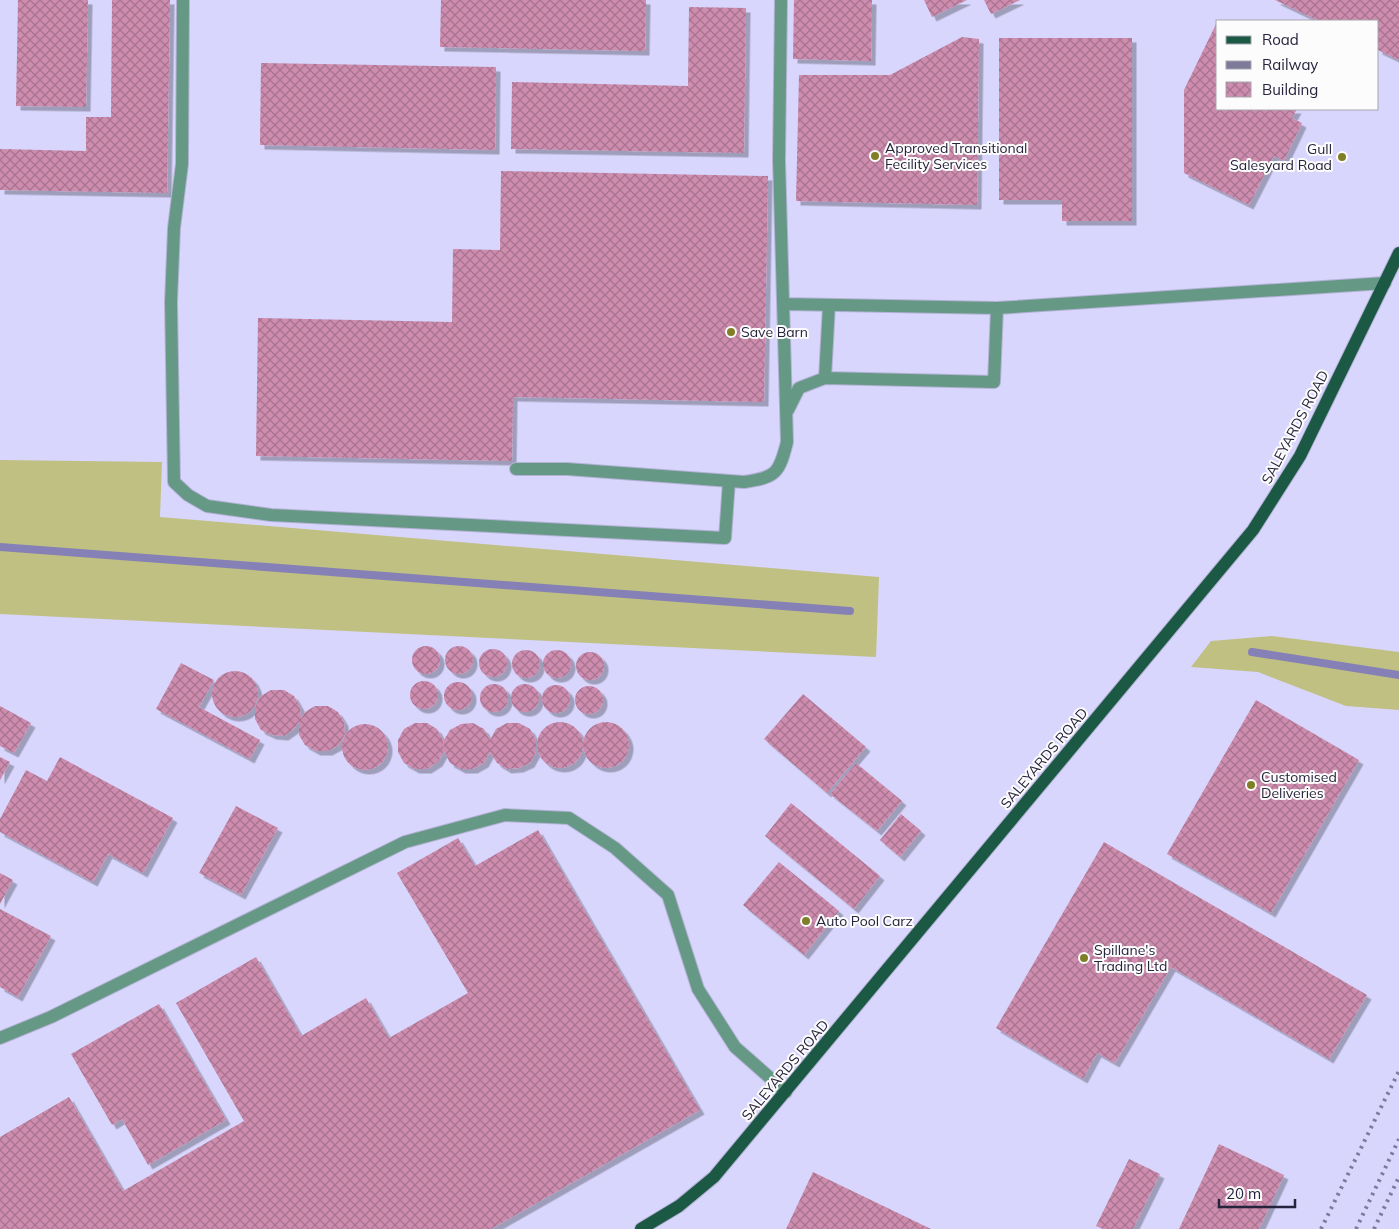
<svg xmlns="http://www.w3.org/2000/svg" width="1399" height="1229" font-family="Mulish,sans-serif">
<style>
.grass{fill:#c0c083}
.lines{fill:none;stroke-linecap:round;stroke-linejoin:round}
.stream{stroke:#8580b6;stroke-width:8}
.building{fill:url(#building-cross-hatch);filter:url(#shadow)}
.minor-casing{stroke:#b4b2d6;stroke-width:14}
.major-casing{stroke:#b4b2d6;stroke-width:14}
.minor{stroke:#669985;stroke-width:12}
.major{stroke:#1b5945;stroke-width:12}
.rail{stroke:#7d7a9a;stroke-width:4;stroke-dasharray:2.5 5;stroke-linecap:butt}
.poi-dot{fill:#807e26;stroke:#fcfcfc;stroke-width:2}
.labels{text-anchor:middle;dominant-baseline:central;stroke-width:4;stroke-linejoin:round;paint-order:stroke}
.poi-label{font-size:14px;fill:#26233c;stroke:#fcfcfc;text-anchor:start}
.street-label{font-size:14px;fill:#26233c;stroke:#fcfcfc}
</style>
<defs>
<pattern id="building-cross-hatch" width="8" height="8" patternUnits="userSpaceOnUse" patternTransform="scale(1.25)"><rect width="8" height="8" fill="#ce8dae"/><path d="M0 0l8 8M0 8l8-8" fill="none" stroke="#a7738f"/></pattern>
<filter id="shadow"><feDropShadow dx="4.5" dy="4.5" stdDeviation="0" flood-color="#0004"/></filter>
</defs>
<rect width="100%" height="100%" fill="#d8d6fd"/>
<!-- grass -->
<path class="grass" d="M0,460L162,462L160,517L879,577L876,657L0,614Z
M1272,636L1399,652V710L1346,706L1258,672L1191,667L1211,641Z"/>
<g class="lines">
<!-- stream -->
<path class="stream" d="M0,547L850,611
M1252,652L1399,675"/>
</g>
<!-- building -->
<path class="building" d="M18,0H88L86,107L16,106Z
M112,0H170L167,193L0,190V149L86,151V117H111Z
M441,0H646L645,51L440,47Z
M794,0H872L871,61L793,59Z
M924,0H967L932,17Z
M984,0H1020L991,14Z
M1275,0H1399V60L1378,50V21H1319Z
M689,7L746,8L744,153L511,149L512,82L688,86Z
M1218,20V109H1297L1292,118L1302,123L1284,161L1274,156L1249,205L1184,173V90Z
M962,37L979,39L977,205L796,201L799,75H890Z
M999,38H1132V221H1062V200H999Z
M261,63L496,67L495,150L260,145Z
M501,171L768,176L764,402L513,397L512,461L256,456L258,318L452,322L453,249L500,250Z
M445 660a14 14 0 1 1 28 0a14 14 0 1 1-28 0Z
M412 660a14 14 0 1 1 28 0a14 14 0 1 1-28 0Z
M479 663a14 14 0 1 1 28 0a14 14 0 1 1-28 0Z
M543 664a14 14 0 1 1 28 0a14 14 0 1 1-28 0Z
M512 664a14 14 0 1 1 28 0a14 14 0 1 1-28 0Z
M576 666a14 14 0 1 1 28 0a14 14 0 1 1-28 0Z
M181,663L214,680L199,707L260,740L250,759L156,709Z
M212 694a23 23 0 1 1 46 0a23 23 0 1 1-46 0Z
M410 695a14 14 0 1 1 28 0a14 14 0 1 1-28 0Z
M444 696a14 14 0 1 1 28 0a14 14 0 1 1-28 0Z
M511 698a14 14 0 1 1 28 0a14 14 0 1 1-28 0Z
M480 698a14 14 0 1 1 28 0a14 14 0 1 1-28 0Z
M542 699a14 14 0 1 1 28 0a14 14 0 1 1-28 0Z
M575 700a14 14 0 1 1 28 0a14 14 0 1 1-28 0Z
M271,690H284L294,696L300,707L301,719L305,712L315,706H328L338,712L344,722L345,734L339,745L328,751H316L305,745L299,735V722L294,729L284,736L272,735L261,730L255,719V707L261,696Z
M803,694L866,747L827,793L764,739Z
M1256,700L1359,760L1271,913L1167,854Z
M0,706L31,723L14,753L0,746Z
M537 745a23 23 0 1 1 46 0a23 23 0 1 1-46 0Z
M583 745a23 23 0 1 1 46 0a23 23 0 1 1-46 0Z
M415,723H427L437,729L443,740L444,750V740L450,730L461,724L473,723L484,729L490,740L496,729L507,723H519L530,729L536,740V752L530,763L519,768L507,769L497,763L490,752L484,763L473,769H461L450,763L444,751L438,762L427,769H415L404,763L398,752V740L404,729Z
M342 747a23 23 0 1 1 46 0a23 23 0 1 1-46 0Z
M0,757L10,762L0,780Z
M60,757L173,818L143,873L108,854L93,882L0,832V819L26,770L47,781Z
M856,763L902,801L877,831L830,794Z
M791,803L880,876L854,909L765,836Z
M236,806L278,828L241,895L199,873Z
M901,814L921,831L900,857L880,840Z
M538,830L700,1110L491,1229H0V1137L69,1097L123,1191L244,1121L176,1003L256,957L301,1036L366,998L389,1038L468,993L397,873L458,838L475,866Z
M1104,842L1367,995L1329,1059L1171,967L1115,1063L1097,1053L1083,1079L996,1028Z
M779,862L839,911L804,955L743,905Z
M0,873L13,880L0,904Z
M0,909L51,936L18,997L0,987Z
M159,1004L226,1120L148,1165L122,1119L112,1125L71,1054Z
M1219,1144L1284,1175L1259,1229H1179Z
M1129,1159L1160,1174L1133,1229H1103L1096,1226Z
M813,1172L931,1229H786Z"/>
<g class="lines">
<!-- minor casing -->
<g class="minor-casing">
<path id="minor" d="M183,0L182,164L174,228L171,302L174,482L188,495L207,506L271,515L725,538L729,481
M783,304L997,308L1385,283
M829,305L825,378L994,382L997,308
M788,410L799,388L825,378
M516,469H567L744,482C776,477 779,474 787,442L779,160L781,0
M0,1038L51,1017L405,842L505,815L569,818L615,848L668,895L698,989L735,1047L786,1092"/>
</g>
<!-- major casing -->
<g class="major-casing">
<path id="major" d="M641,1229L679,1206L714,1177L1253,530L1300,456L1399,253"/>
</g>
<!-- minor -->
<use href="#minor" class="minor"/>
<!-- major -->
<use href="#major" class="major"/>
<!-- rail -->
<path class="rail" d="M1321,1229L1399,1071
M1356,1229L1399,1139
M1374,1229L1399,1177"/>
</g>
<!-- markers -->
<g class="poi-dot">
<circle cx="875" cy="156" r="5"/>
<circle cx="1342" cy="157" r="5"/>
<circle cx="731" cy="332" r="5"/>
<circle cx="1251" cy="785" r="5"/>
<circle cx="806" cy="921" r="5"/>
<circle cx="1084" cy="958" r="5"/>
</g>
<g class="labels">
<!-- poi labels -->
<g class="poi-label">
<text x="885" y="148">Approved Transitional<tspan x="885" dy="16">Fecility Services</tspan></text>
<text x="1332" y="149" text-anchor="end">Gull<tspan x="1332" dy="16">Salesyard Road</tspan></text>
<text x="741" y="332">Save Barn</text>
<text x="1261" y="777">Customised<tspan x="1261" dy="16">Deliveries</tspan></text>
<text x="816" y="921">Auto Pool Carz</text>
<text x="1094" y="950">Spillane's<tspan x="1094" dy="16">Trading Ltd</tspan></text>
</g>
<!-- street labels -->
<g class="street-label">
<text transform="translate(1295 427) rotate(-62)">SALEYARDS ROAD</text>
<text transform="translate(1044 758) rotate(-50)">SALEYARDS ROAD</text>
<text transform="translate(785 1070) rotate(-50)">SALEYARDS ROAD</text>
</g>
</g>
<!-- legend -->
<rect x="1216" y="20" width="162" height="90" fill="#fcfcfc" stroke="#a6a5af"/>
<rect x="1226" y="36" width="25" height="8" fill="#1b5945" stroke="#a6a5af"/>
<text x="1262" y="45" font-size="15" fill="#26233c">Road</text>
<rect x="1226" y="61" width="25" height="8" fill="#7d7a9a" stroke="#a6a5af"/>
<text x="1262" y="70" font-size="15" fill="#26233c">Railway</text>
<rect x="1226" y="82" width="25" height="15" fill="url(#building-cross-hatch)" stroke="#a6a5af"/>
<text x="1262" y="95" font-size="15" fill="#26233c">Building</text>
<!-- scale -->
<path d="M1219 1199v8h76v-8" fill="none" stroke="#26233c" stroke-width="2.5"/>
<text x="1226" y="1199" font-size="15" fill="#26233c" stroke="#fcfcfc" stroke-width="4" paint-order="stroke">20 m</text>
</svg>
